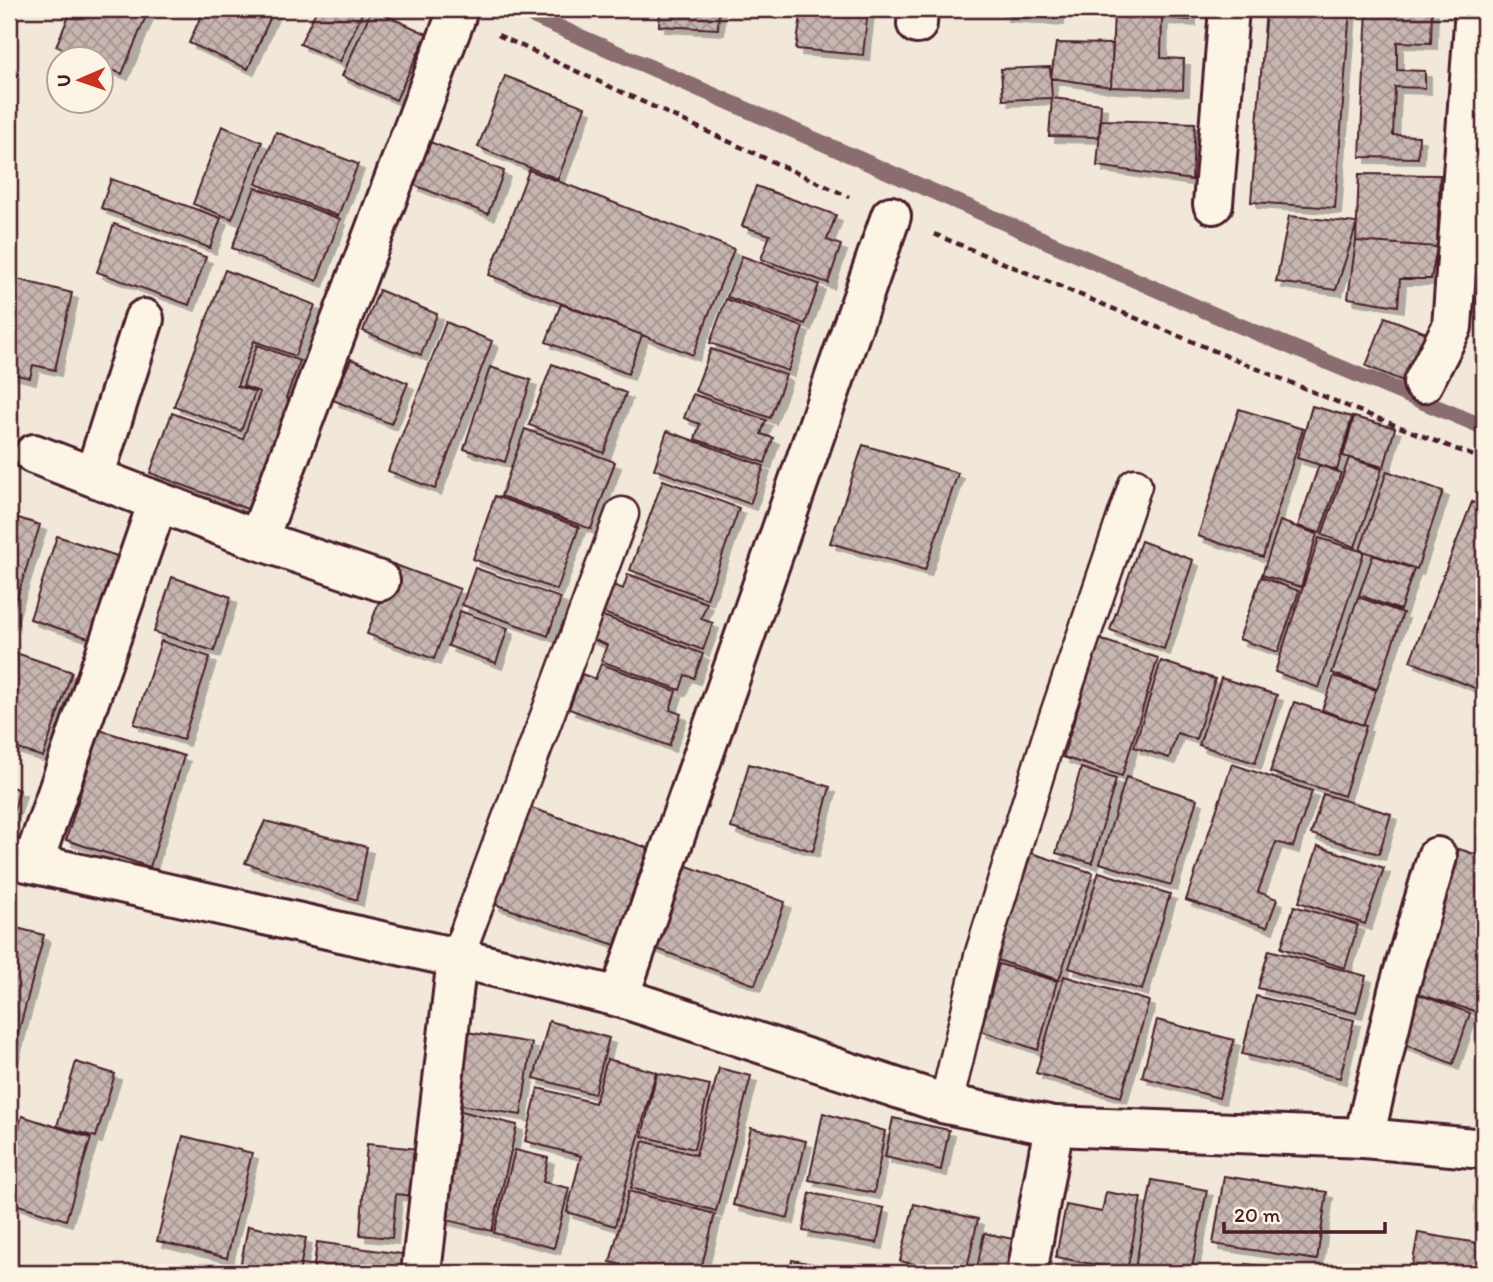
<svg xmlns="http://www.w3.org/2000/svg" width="1493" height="1282" font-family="Itim,sans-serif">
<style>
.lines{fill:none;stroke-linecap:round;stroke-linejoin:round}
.stream{stroke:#8b6d6f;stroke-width:16}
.building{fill:url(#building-cross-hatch);stroke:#4a1f2b;stroke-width:2;filter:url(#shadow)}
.service-casing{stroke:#4a1f2b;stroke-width:37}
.minor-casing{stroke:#4a1f2b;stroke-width:44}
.tertiary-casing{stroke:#4a1f2b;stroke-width:44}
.path{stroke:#4a1f2b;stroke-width:4.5;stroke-dasharray:7 5;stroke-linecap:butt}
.service{stroke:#fcf5e5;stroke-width:32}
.minor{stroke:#fcf5e5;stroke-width:38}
.tertiary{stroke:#fcf5e5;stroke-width:38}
</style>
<defs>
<pattern id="building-cross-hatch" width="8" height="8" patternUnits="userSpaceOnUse" patternTransform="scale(1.75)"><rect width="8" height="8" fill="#c7b6af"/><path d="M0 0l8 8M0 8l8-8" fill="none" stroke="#a4938f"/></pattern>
<filter id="shadow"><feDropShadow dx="6" dy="6" stdDeviation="0" flood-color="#0004"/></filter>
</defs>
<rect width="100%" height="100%" fill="#f1e8da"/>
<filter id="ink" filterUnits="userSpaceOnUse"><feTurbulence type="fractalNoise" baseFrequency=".0143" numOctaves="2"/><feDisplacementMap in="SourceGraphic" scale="14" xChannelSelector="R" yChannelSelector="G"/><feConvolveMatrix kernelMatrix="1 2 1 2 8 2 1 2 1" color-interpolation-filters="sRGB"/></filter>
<g filter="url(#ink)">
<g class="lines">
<!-- stream -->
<path class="stream" d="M517,9L1231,322L1484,427"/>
</g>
<!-- building -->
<path class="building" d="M72,9H149L122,74L102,66V60H87L56,46Z
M204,9H274L248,69L189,43Z
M317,9H364L340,62L300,44Z
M372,9L427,34L396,100L342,76Z
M660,9H719L718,29L659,26Z
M802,9H868L863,55L796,49Z
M1003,9H1058V19L1002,15Z
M1114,9H1190V20L1162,18L1161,58L1184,59L1183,90L1111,87Z
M1266,9H1350L1335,208L1251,202Z
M1367,9H1432L1431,43L1397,42V70L1425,71V88L1395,87L1393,135L1419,136L1418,158L1360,157Z
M1056,43L1113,44L1111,87L1051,78Z
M1050,67L1052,98L1003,100L1001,69Z
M505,76L585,107L558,179L478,147Z
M1052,98L1101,104L1099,137L1049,136Z
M1101,120L1195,123L1192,180L1097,166Z
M222,126L262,142L232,219L193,204Z
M276,132L358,164L338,216L256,184Z
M430,142L504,171L488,214L414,185Z
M529,170L734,249L693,355L489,275Z
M1359,174L1440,175L1437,247L1356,241Z
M111,179L221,218L210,248L101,208Z
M756,186L836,215L827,240L841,245L828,283L761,259L770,235L742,226Z
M255,187L340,219L317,281L232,248Z
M1289,216L1357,223L1336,290L1276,282Z
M114,224L206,257L189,305L97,272Z
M1356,241L1437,247L1431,279H1400L1398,306L1348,298Z
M742,256L819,284L805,324L727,297Z
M225,270L315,305L295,356L254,341L237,386L255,392L241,431L174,406Z
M9,277L72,293L55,370L33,365L30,378L9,373Z
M379,290L437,314L421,355L363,331Z
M726,299L803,327L788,371L710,343Z
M561,304L642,335L628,374L546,342Z
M1385,317L1429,334L1408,383L1366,366Z
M446,322L492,341L435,489L388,471Z
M257,345L300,361L286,398L301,404L250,510L150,473L172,413L243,439L260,392L243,386Z
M711,349L786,375L770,418L695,391Z
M351,359L408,383L391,424L333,400Z
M552,364L626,393L604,453L529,425Z
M490,367L531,380L505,462L464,449Z
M693,394L766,420L761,434L773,438L765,463L695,439L700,424L684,418Z
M1312,406L1352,417L1337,470L1297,458Z
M1239,409L1303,429L1263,557L1198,536Z
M1354,417L1395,428L1384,467L1343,456Z
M525,429L615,462L591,529L501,496Z
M667,431L764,466L750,504L654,469Z
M863,445L958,473L925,570L830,543Z
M1349,458L1382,469L1355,547L1322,535Z
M1319,465L1341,473L1320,533L1298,526Z
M1387,471L1443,491L1417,569L1360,550Z
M663,480L739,508L707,599L630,570Z
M495,496L579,527L557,590L473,559Z
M1472,502L1484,507V692L1410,661Z
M9,515L40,525L9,623Z
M1280,521L1317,534L1301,587L1262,575Z
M57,536L123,558L95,640L30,619Z
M1319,538L1364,552L1319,688L1275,672Z
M1141,541L1193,560L1164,649L1110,630Z
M1373,555L1414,569L1400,610L1359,595Z
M393,564L460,589L434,659L367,634Z
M475,568L561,598L548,636L462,605Z
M628,574L707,603L701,619L713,623L703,650L601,612L611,584L623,589Z
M172,577L231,597L214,651L154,632Z
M1261,577L1299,591L1278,652L1239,639Z
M1358,597L1403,613L1377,689L1332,673Z
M460,611L508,628L496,663L448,646Z
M598,614L703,654L694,678L685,675L680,690L601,661L607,645L589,638Z
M1099,639L1158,658L1122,776L1063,757Z
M161,641L210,657L183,740L134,724Z
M13,652L72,672L43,757L9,746V665Z
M1161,661L1215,679L1196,739L1177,733L1169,758L1134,747Z
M601,664L676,691L670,710L681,714L669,746L569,709L582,674L595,679Z
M1334,676L1376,690L1363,725L1322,710Z
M1221,678L1277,695L1255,763L1199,745Z
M1294,702L1366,726L1344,796L1270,772Z
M100,730L184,756L150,867L66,840Z
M749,764L830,787L813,851L731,828Z
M1232,764L1312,791L1293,847L1276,842L1258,892L1277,899L1267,927L1186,900Z
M1081,768L1116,779L1092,863L1056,853Z
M1126,777L1197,799L1171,885L1100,863Z
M9,786L20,790L9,826Z
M1323,794L1391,814L1379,854L1311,834Z
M526,806L648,848L615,945L494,904Z
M265,821L367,847L357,900L245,863Z
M1318,846L1384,868L1365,924L1299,902Z
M1459,849L1484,857V1014L1415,993Z
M1025,851L1093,873L1059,980L991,958Z
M679,863L785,902L755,985L649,946Z
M1099,872L1170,894L1142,990L1069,968Z
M1294,906L1358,925L1345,968L1281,948Z
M9,926L44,935L9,1069Z
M1269,950L1366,976L1356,1013L1258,988Z
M999,964L1057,981L1038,1050L981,1031Z
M1064,976L1149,1001L1121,1097L1036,1073Z
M1415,993L1470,1013L1453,1064L1401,1043Z
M1256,996L1354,1020L1340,1078L1242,1054Z
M1157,1020L1234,1040L1219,1098L1142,1077Z
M549,1021L609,1038L594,1094L534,1078Z
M467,1032L532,1043L521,1115L455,1104Z
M607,1059L656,1072L615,1226L567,1212L581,1156L525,1141L538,1088L595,1103Z
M76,1062L115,1074L96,1137L57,1126Z
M719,1068L751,1076L716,1211L631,1188L643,1141L696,1155Z
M657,1073L710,1085L694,1149L642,1136Z
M457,1110L517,1125L492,1231L431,1216Z
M823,1113L885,1131L874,1193L809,1180Z
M22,1116L91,1138L66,1220L9,1202V1158Z
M893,1118L949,1130L941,1170L885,1157Z
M751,1128L806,1141L788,1218L733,1205Z
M183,1136L252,1153L227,1258L157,1241Z
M367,1144L429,1150L424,1197L396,1194L392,1238L360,1235Z
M515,1150L548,1158L543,1182L569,1188L554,1248L494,1233Z
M1224,1176L1327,1192L1317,1260L1213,1244Z
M1152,1180L1207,1190L1191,1273H1134Z
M629,1191L715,1214L700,1273H652L610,1262Z
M1106,1192L1141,1198L1127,1271L1056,1257L1066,1205L1102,1212Z
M810,1193L884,1208L877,1243L803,1231Z
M914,1204L978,1219L966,1273H951L900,1261Z
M248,1226L306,1238L299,1273H239Z
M984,1233L1013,1239L1006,1273H976Z
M1418,1233L1484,1244V1273H1411Z
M317,1242L409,1255L406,1273H313Z
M792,1260L829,1267L828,1273H790Z
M1246,1264L1309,1273H1244Z"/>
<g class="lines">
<!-- service casing -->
<g class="service-casing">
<path id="service" d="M457,958L622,514
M946,1104L981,956L1048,740L1135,485"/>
</g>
<!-- minor casing -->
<g class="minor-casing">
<path id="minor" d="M917,24L918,9
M1213,204L1229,9
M1423,383L1452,327L1475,9
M34,454L258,540L380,581
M94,477L144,319
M258,540L456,16
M33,863L158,502
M619,997L891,216
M1364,1138L1398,991L1437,857
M421,1273L457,958
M1027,1273L1054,1126"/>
</g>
<!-- tertiary casing -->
<g class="tertiary-casing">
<path id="tertiary" d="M9,858L457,958L619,997L946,1104L1054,1126L1364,1138L1484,1149"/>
</g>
<!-- path -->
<path class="path" d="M498,35L849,197
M934,234L1354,409L1484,460"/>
<!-- service -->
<use href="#service" class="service"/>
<!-- minor -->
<use href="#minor" class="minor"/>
<!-- tertiary -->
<use href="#tertiary" class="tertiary"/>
</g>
</g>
<!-- margin -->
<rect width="1493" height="1282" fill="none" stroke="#fcf5e5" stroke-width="35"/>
<rect x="18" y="18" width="1458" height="1247" fill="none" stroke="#4a1f2b" stroke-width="2.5" filter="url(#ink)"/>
<!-- north arrow -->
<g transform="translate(80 80) rotate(268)"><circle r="33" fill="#fcf5e5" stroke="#b59f9b" stroke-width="2"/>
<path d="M0-5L12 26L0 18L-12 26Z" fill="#c8321e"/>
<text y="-10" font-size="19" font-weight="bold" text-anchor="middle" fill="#4a1f2b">U</text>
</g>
<!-- scale -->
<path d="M1224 1222v10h161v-10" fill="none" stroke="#4a1f2b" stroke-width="3.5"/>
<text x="1234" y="1222" font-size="21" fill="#4a1f2b" stroke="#fcf5e5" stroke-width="5" paint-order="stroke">20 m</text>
</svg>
